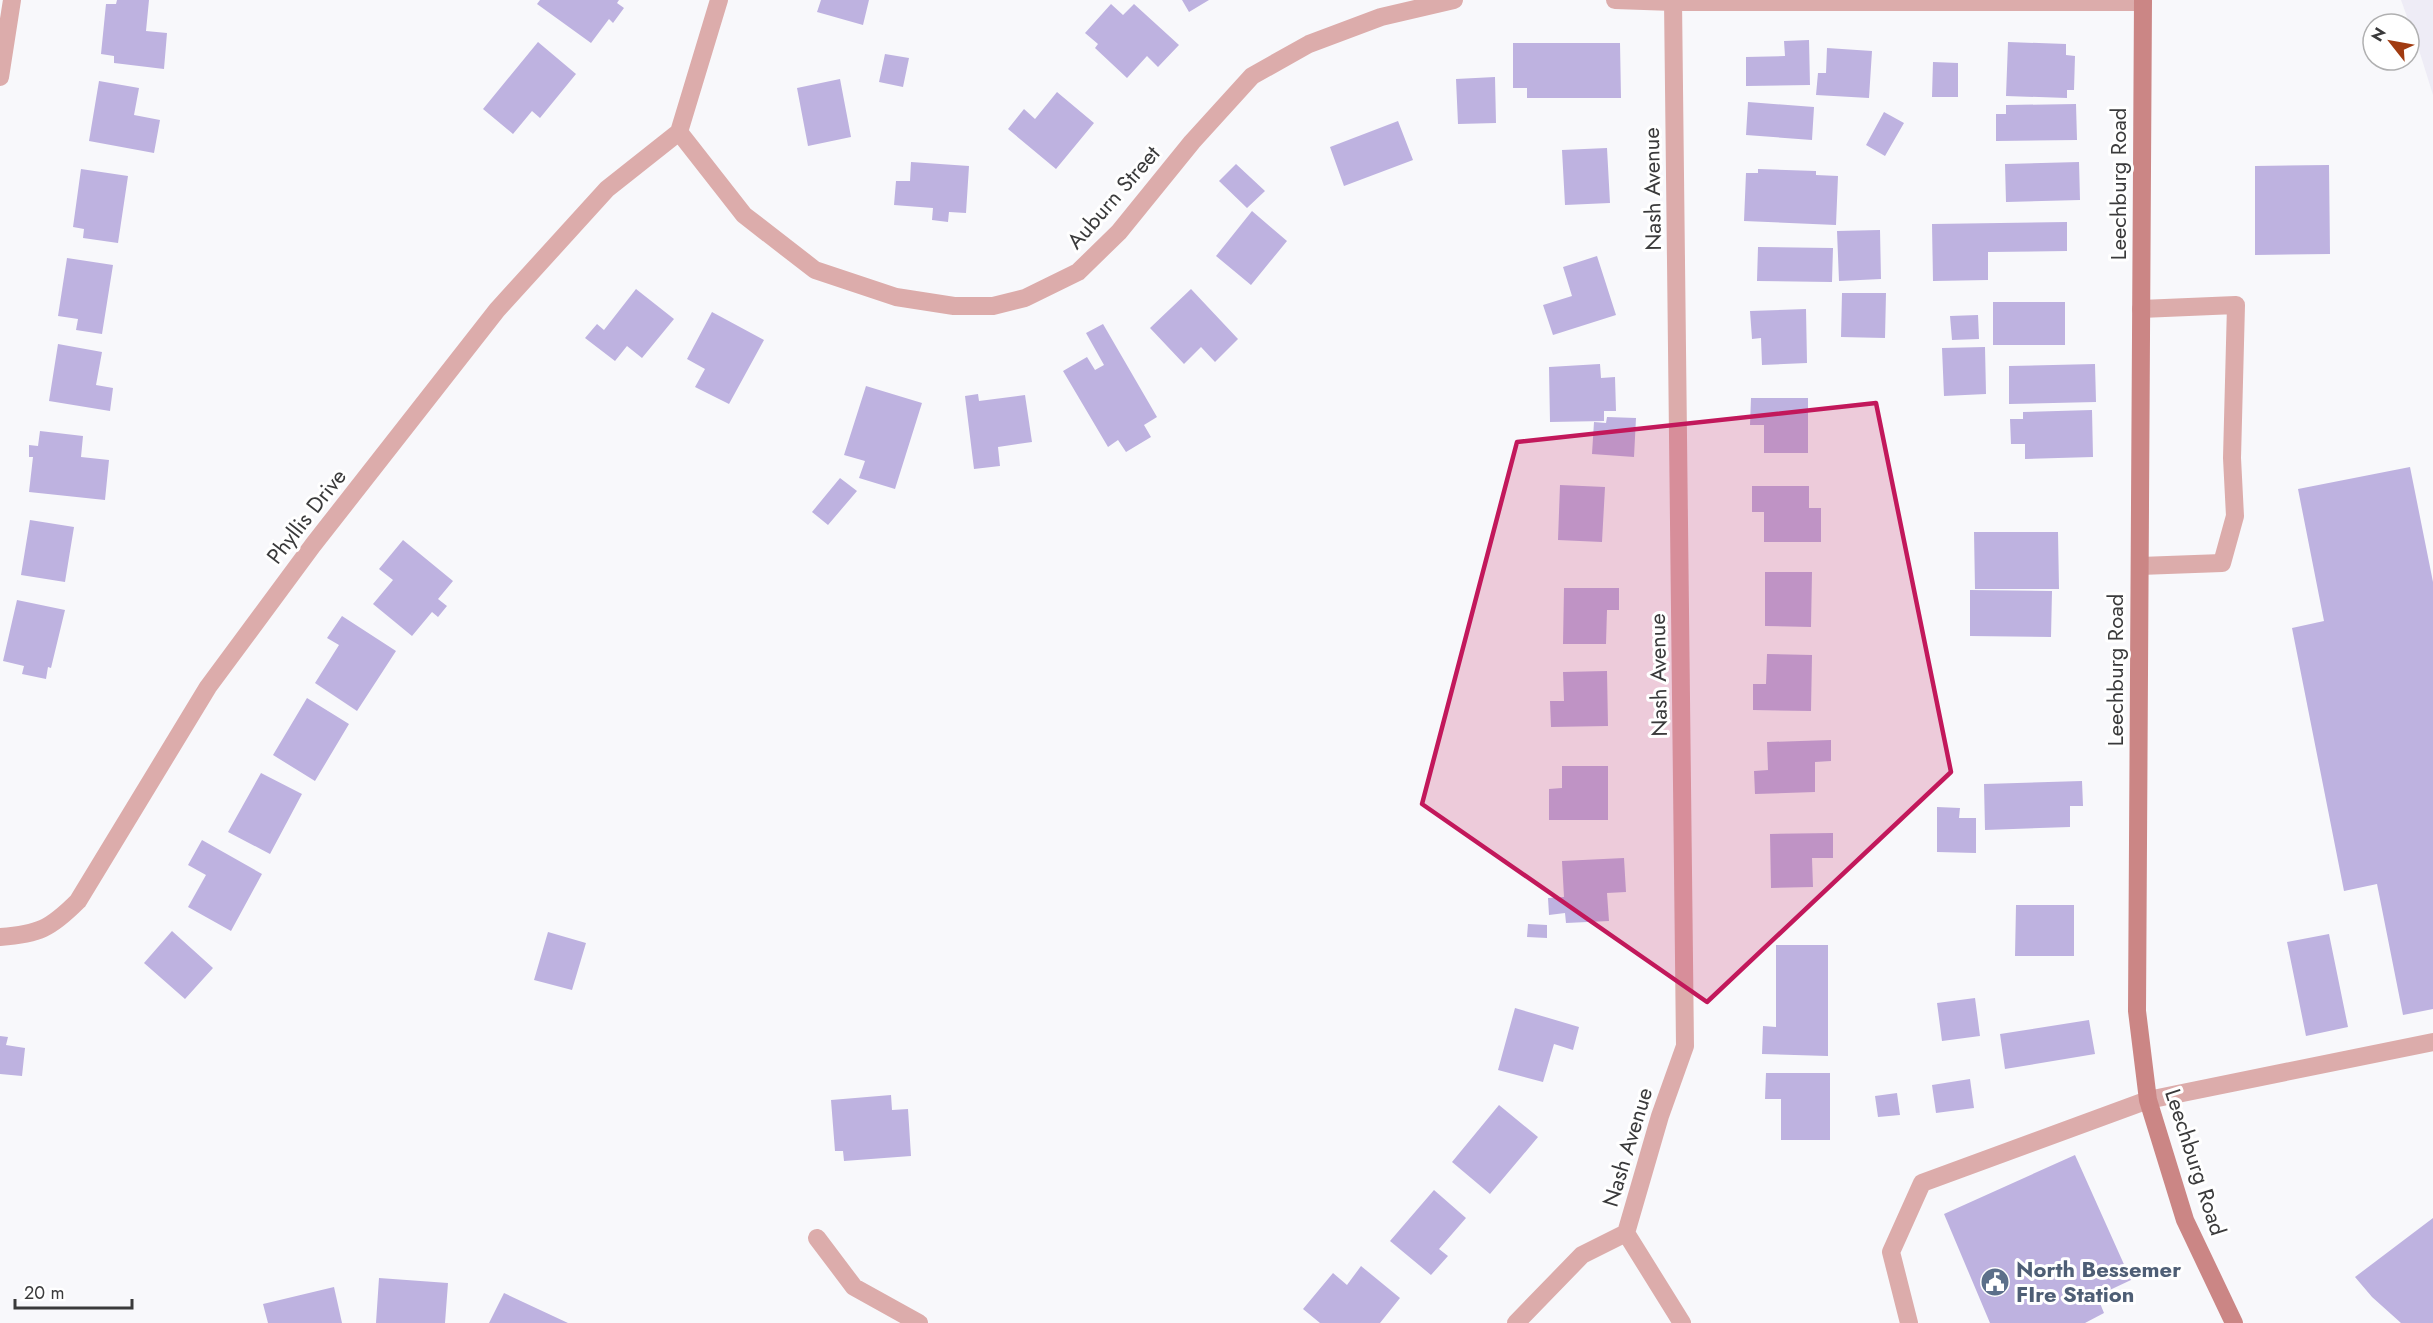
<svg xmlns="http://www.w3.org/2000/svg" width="2433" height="1323" font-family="Jost,sans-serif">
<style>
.built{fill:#eeecf6}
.building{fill:#beb2e0}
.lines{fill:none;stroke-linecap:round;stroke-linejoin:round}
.lane{stroke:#dcacab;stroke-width:18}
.street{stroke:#dcacab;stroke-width:18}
.secondary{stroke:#cb8685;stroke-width:18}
.marked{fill:#c2185b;fill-opacity:0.2;stroke:#c2185b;stroke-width:4.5;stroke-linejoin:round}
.labels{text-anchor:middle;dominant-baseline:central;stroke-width:6;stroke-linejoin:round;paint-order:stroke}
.street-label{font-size:22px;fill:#3a3a3b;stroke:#fff}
.service-label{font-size:22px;font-weight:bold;fill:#4e5e75;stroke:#fff;text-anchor:start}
</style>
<rect width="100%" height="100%" fill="#f8f8fb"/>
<!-- built -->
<path class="built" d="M2401,0H2433V95L2419,50Z"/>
<!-- building -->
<path class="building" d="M117,0H149L146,31L167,33L164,69L114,63V56L101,54L106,4H116Z
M540,0H619L617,3L624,8L613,23L609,19L591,43L537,4Z
M821,0H869L863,25L817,12Z
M1182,0H1209L1189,12Z
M1111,4L1123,15L1134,4L1179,45L1158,67L1147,56L1127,78L1095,48L1098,44L1085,33Z
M1809,40L1810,85L1746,86V57L1785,56L1784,41Z
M538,42L576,74L540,118L532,111L513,134L483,109Z
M2008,42L2066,44V55L2075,56L2074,90H2067V98L2006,96Z
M1513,43H1620L1621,98H1527V88H1513Z
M1827,48L1872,51L1869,98L1816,95L1818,73H1826Z
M885,54L909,58L903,87L879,82Z
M1933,62L1958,63V97H1932Z
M1495,77L1496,123L1458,124L1456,79Z
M840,79L851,137L808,146L797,88Z
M99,81L139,88L134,115L160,120L154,153L89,141Z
M1057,92L1094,123L1056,169L1008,129L1024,109L1035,119Z
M1748,102L1814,107L1812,140L1746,135Z
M2076,104L2077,140L1996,141V114H2006V105Z
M1884,112L1904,123L1885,156L1866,145Z
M1398,121L1413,160L1344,186L1330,147Z
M1607,148L1610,203L1565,205L1562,150Z
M911,162L969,166L966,213L949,212L948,222L932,220L933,208L894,205L896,181H910Z
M2079,162L2080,200L2006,202L2005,164Z
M1236,164L1265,191L1247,208L1219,181Z
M2329,165L2330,254L2255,255V166Z
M81,169L128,176L118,243L83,238L84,229L73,227Z
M1758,169L1816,171V175L1838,176L1836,225L1744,221L1746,173H1758Z
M1252,211L1287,241L1251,285L1216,256Z
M2067,222V251L1988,252V280L1933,281L1932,224Z
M1880,230L1881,279L1839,281L1837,231Z
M1758,247L1833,248L1832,282L1757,281Z
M1597,256L1616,315L1553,335L1543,305L1572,296L1563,267Z
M67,258L113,265L102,334L76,330L78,319L58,316Z
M636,289L674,319L642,358L627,346L615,361L585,338L597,324L604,330Z
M1191,289L1238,339L1215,362L1201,347L1184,364L1150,328Z
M1842,293H1886L1885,338L1841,337Z
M1993,302H2065V345H1993Z
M1806,309L1807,363L1762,365L1761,338L1752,339L1750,311Z
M712,312L764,340L729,404L695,387L705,369L687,359Z
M1978,315L1979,339L1952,340L1950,316Z
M1103,324L1157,417L1144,425L1151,437L1126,452L1118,440L1108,447L1063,371L1087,357L1095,370L1104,365L1086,333Z
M58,344L102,352L96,385L113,388L110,411L49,401Z
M1985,347L1986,394L1944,396L1942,348Z
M1600,364L1601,378L1615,377L1616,411H1604V421L1550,422L1549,367Z
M2095,364L2096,402L2009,404V366Z
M866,386L922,403L895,489L859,478L865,461L844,455Z
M978,394L979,401L1025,395L1032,442L998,447L1000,466L974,469L965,396Z
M1751,398H1808V453H1764V425H1750Z
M2092,410L2093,457L2025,459V444H2011L2010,419H2023V412Z
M1607,417L1636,418L1634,457L1592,454L1594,422L1606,423Z
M40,431L83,436L81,457L109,460L105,500L29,492L33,457H29V445L38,446Z
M2410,467L2433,582V1009L2403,1015L2377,884L2344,891L2292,628L2324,621L2298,489Z
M840,478L857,491L828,525L812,512Z
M1560,485L1605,487L1602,542L1558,540Z
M1752,486H1809V508H1821V542H1764V512H1752Z
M30,520L74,527L65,582L21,575Z
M1974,532H2058L2059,589H1975Z
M403,540L453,581L438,599L447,606L438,617L432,612L412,636L373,604L393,580L379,569Z
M1765,572H1812L1811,627L1765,626Z
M1564,588H1619V610H1607L1606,644H1563Z
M1970,590L2052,591L2051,637L1970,636Z
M17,600L65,610L51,668L48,667L46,679L22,674L24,666L3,661Z
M342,616L396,651L357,711L315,683L339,645L327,638Z
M1767,654L1812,655L1811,711L1753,710V684H1766Z
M1607,671L1608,726L1551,727L1550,701H1564L1563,672Z
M307,698L349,724L315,781L273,755Z
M1831,740V761L1815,762V792L1755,794L1754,771L1768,770L1767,742Z
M1562,766H1608V820H1549V789L1562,788Z
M261,773L302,794L270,854L228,832Z
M2082,781L2083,806H2070V827L1985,830L1984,784Z
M1937,807L1960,808L1959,818H1976V853L1937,852Z
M1833,833V858H1812L1813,887L1771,888L1770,834Z
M202,840L262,874L231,931L188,907L206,875L188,865Z
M1624,858L1626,892L1607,893L1609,921L1566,923L1565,913L1549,915L1548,898L1564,897L1562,861Z
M2016,905H2074V956H2015Z
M1528,924L1547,925V938L1527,937Z
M172,931L213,968L185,999L144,963Z
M548,932L586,943L572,990L534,980Z
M2329,934L2348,1027L2306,1036L2287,942Z
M1776,945H1828V1056L1762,1054L1763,1026L1776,1027Z
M1975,998L1980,1036L1942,1041L1937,1003Z
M1515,1008L1579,1027L1573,1050L1554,1044L1543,1082L1498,1070Z
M2089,1020L2095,1054L2005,1069L2000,1034Z
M0,1036L8,1037L6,1045L25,1048L22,1076L0,1074Z
M1766,1073H1830V1140H1781V1099H1765Z
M1970,1079L1974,1108L1936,1113L1932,1085Z
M1897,1093L1900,1115L1878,1117L1875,1096Z
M891,1095L892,1110L908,1109L911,1156L844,1161L843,1151H835L831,1100Z
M1499,1105L1538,1137L1490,1194L1452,1162Z
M2075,1155L2131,1280L2097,1296L2104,1313L2085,1323H1990L1944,1214Z
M1434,1190L1466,1218L1439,1249L1448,1256L1431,1275L1390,1241Z
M2433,1218V1323H2401L2372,1297L2355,1277Z
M1361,1266L1400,1298L1380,1323H1320L1303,1309L1333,1273L1347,1285Z
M379,1278L448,1283L445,1323H376Z
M334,1287L342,1323H268L263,1304Z
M504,1293L568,1323H489Z"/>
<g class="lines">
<!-- lane -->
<path class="lane" d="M2140,566L2222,563L2235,516L2232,458L2236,305L2141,309
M1909,1323L1891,1252L1922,1183L2148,1100L2433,1042"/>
<!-- street -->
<path class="street" d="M1615,0L1673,2H2143
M1673,0L1685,1046L1660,1116L1626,1233L1682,1323
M0,77L12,0
M679,132L744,215L815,270L896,297L954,306H993L1025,298L1078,272L1119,232L1192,142L1252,76L1309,44L1381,17L1454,0
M679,132L719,0
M0,937C39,934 50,929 78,901L208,687L313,545L497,310L607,189L679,132
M817,1238L854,1287L919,1323
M1516,1323L1582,1255L1626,1233"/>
<!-- secondary -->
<path class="secondary" d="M2143,0L2137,1011L2148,1100L2185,1220L2234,1323"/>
</g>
<!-- marked area -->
<path class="marked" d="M1876,403L1951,772L1707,1002L1422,804L1517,442Z"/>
<!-- icons -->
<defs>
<g id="civic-disc" transform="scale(1.5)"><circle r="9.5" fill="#5c6f8a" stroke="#fff"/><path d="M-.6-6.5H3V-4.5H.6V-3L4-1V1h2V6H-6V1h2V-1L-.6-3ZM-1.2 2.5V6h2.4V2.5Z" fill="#fff"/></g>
</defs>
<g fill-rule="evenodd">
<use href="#civic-disc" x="1995" y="1282"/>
</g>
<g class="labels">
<!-- street labels -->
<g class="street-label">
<text transform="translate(2118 184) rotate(-90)">Leechburg Road</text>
<text transform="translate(1652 189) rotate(-91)">Nash Avenue</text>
<text transform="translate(1113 197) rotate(-49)">Auburn Street</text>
<text transform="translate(306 516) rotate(-52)">Phyllis Drive</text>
<text transform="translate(2115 670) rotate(-90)">Leechburg Road</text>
<text transform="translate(1658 675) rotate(-91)">Nash Avenue</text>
<text transform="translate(1627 1147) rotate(-73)">Nash Avenue</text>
<text transform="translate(2196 1162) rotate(72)">Leechburg Road</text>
</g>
<!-- service labels -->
<g class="service-label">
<text x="2016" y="1269">North Bessemer<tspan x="2016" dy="25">FIre Station</tspan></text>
</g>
</g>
<!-- north arrow -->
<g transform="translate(2391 42) rotate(301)"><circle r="28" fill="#ffffff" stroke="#b0b0b1" stroke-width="1.5"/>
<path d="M0-4.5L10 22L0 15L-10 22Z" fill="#a13b11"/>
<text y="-9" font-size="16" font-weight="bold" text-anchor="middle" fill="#3a3a3b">N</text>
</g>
<!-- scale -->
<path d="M15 1299v9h117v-9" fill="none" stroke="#3a3a3b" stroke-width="3"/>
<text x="24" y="1299" font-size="18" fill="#3a3a3b" stroke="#ffffff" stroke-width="4.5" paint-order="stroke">20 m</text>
</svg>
